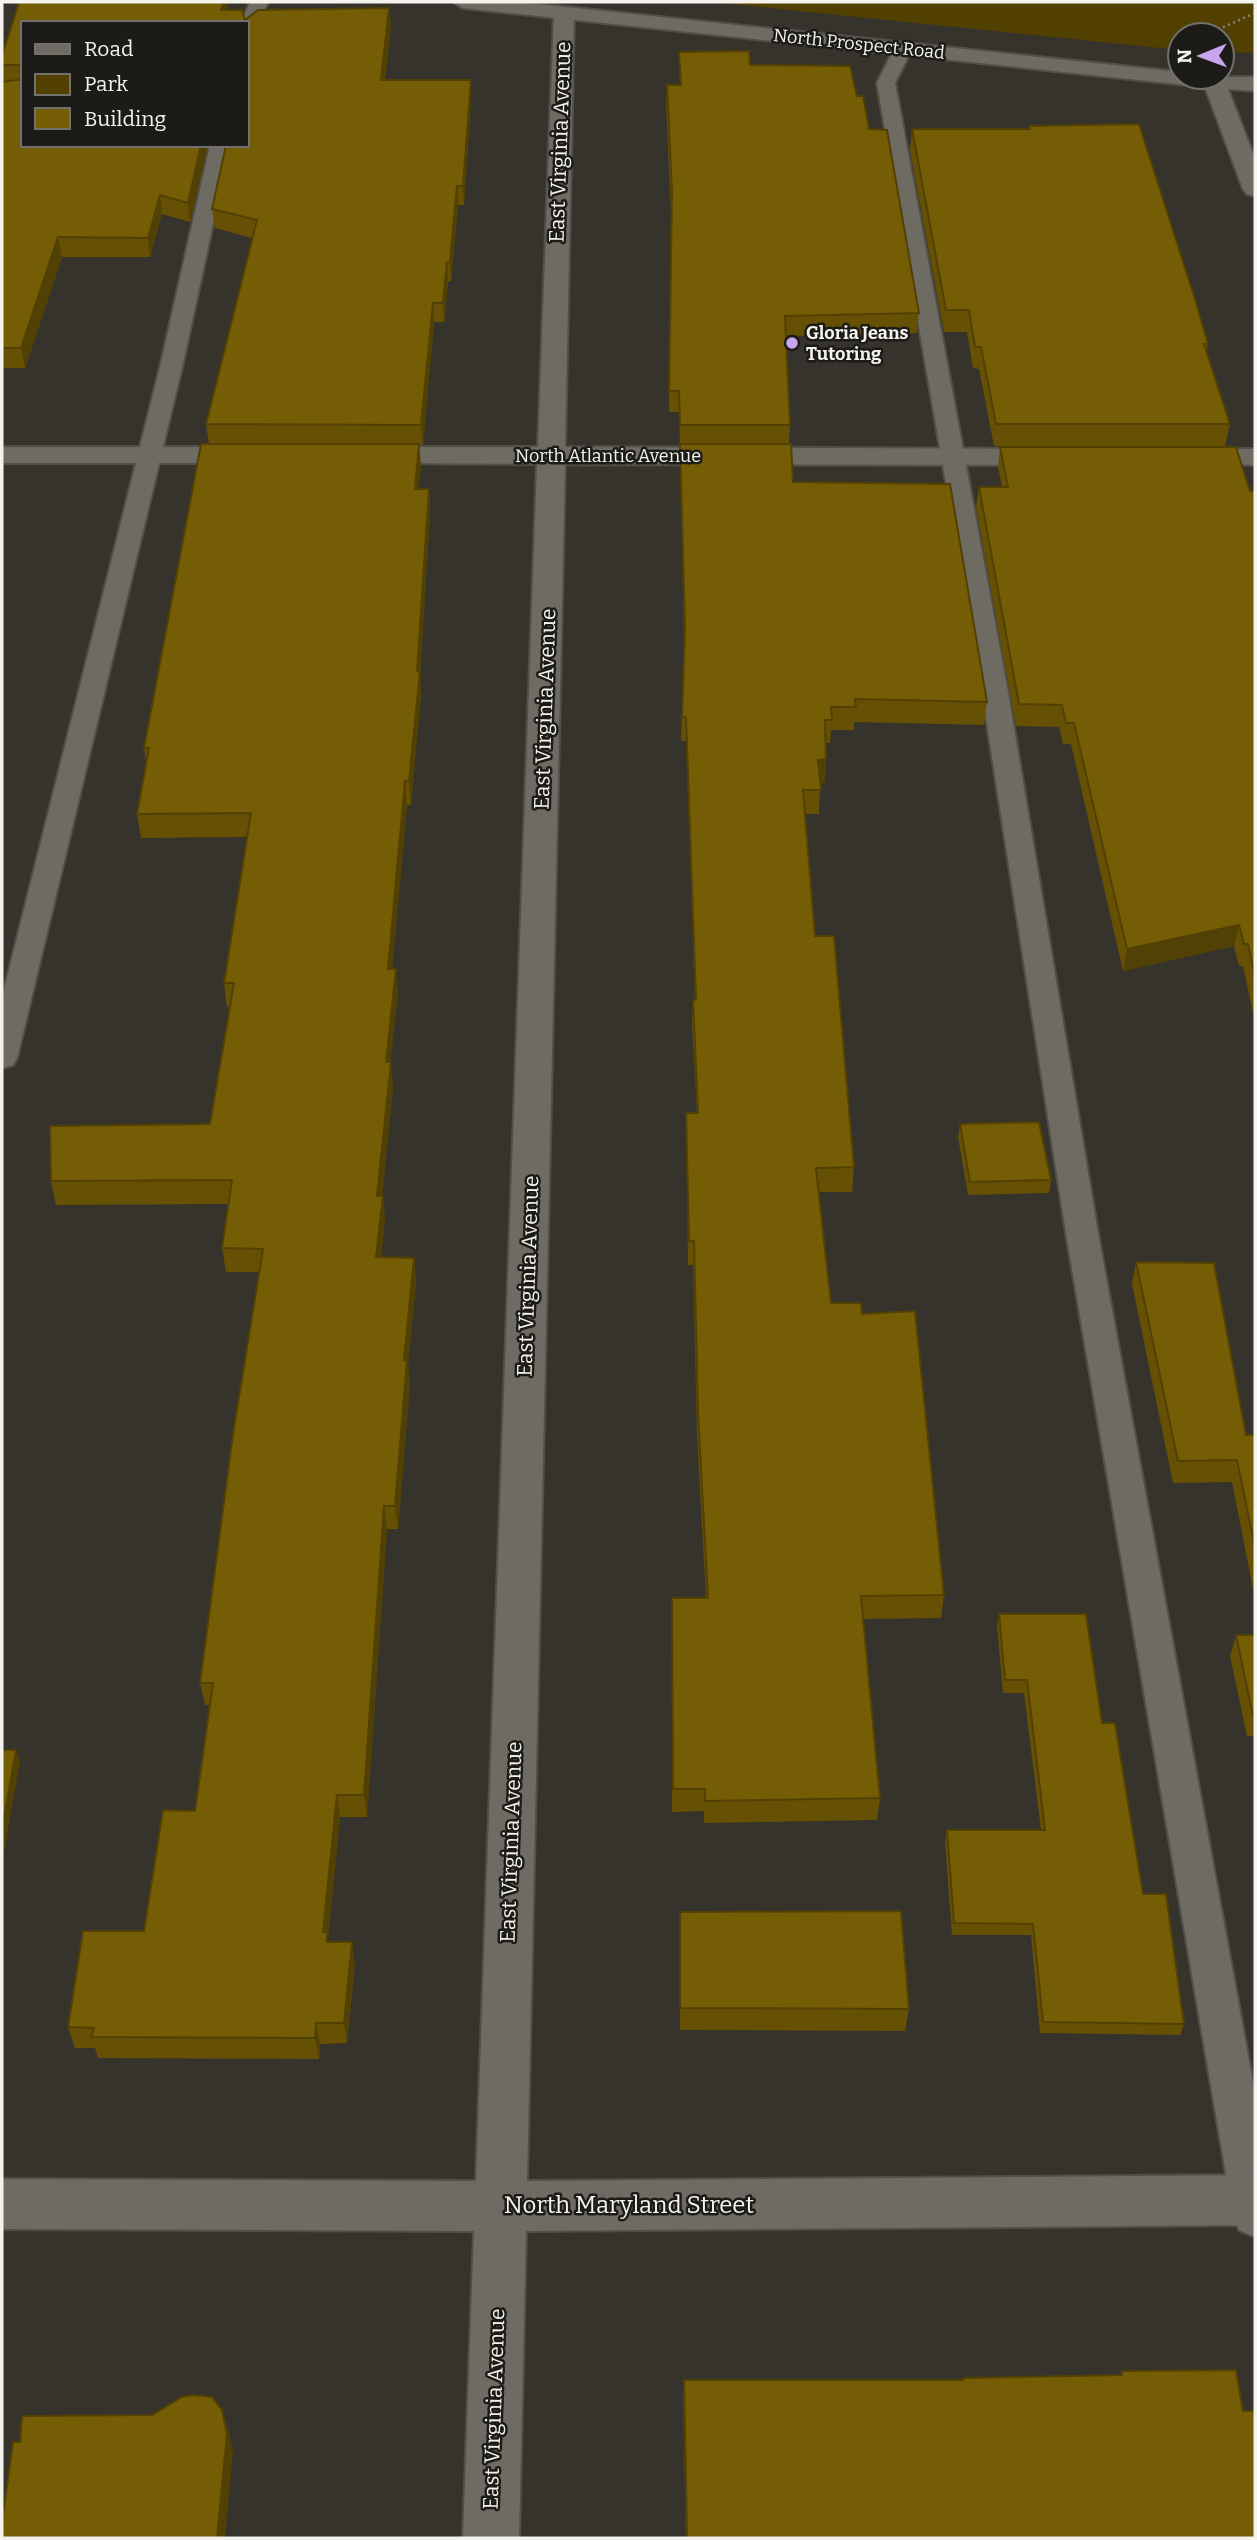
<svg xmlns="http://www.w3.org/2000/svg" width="1257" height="2540" font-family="Bitter,serif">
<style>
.green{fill:#524000}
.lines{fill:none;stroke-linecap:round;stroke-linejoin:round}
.lane-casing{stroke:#514f48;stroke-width:4}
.street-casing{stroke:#514f48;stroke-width:4}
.secondary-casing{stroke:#514f48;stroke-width:4}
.path{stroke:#84827c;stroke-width:2.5;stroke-dasharray:2 3.5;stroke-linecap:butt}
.lane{fill:#6e6b63;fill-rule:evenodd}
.street{fill:#6e6b63;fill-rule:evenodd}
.secondary{fill:#6e6b63;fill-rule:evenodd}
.wall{fill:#655004}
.shaded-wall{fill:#524104}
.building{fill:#755d05;stroke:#524104;stroke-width:2}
.poi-dot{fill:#c8a6ef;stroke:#1c1b18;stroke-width:2.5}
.labels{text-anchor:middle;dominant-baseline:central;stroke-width:5;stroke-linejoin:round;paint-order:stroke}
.far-street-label{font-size:18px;fill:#f4f3ee;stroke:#1c1b18}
.far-poi-label{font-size:18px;font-weight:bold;fill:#f4f3ee;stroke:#1c1b18;text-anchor:start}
.street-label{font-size:21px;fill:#f4f3ee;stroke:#1c1b18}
.near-street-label{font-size:24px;fill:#f4f3ee;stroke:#1c1b18}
</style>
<rect width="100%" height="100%" fill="#36332c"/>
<!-- green -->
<path class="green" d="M712,2H1255V53L1222,52V35H1180V50Z"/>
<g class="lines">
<!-- lane casing -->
<g class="lane-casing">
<path id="lane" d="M250,2H268L256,30L247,35V23H241Z
M903,43L912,49L895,83L1008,692L1099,1239L1255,2094V2237L1239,2230L1233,2215L1067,1239L982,692L877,83L894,49Z
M210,145H230L183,363L17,1058L13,1065L2,1068V998L161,363Z"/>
</g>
<!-- street casing -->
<g class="street-casing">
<path id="street" d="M564,7L574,13L565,447L1050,449L1060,451L1064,457L1060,463L1050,465L565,464L527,2181L1255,2175V2225L526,2231L519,2538H463L474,2231L2,2229V2179L476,2181L537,464L368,463L358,461L354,455L358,449L368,447H538L554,13Z
M2,447H252L262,449L266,455L262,461L252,463H2Z
M1187,449H1255V465L1177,463L1173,457L1177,451Z"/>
</g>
<!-- secondary casing -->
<g class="secondary-casing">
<path id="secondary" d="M453,2H519L1180,72V77H1255V91L1228,89L1255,159V196L1247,194L1243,189L1205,87L463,8Z"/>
</g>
<!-- path -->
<path class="path" d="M1208,34L1255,13"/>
<!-- lane -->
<use href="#lane" class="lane"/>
<!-- street -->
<use href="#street" class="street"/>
<!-- secondary -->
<use href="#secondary" class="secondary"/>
</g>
<!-- wall -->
<path class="wall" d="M19,2H227L228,10L245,20L389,8L391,26L385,80H471V99L464,205H458L451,281L448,282L444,322H434L423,445H419L421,466L418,489H429L430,512L420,674L421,694L411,805H407L392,969L398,992L390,1062L393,1086L382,1196L385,1219L381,1257L414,1258L416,1282L408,1365L410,1384L398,1529H387L367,1817H340L328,1939L329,1942L355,1963L347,2043L320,2044L319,2059L98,2058L95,2048H75L68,2027L144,1931L195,1811L210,1705H205L200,1683L259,1272H226L222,1248L229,1204L56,1205L51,1181L210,1124L230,1007H227L224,983L248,837L141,838L137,814L146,763L144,748L209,444L206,424L252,238L215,228L212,209L247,145V23L23,145H208L190,222L162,214L150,257H62L25,368H2V56Z
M679,52L750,65L857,96L869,129L919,313L917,333L786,336L790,425L789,444L793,482L987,702L984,725L854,722V730H831L830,743H826V759L825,783H820L819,814H805L815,936L854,1167L852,1192H818L831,1303L862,1314L944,1595L941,1618L863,1619L880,1798L877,1820L704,1823V1811L672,1812V1598H706L697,1436L693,1265H688L686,1113H697L692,1024L693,1000H695L686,741H681L684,645L680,446L679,412H669L671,211L666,104L667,85H680Z
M1029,126L1208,344L1206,352L1230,424L1225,446H994L979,369L973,368L967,332H944L910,150L912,129H1029Z
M1000,447L1255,491V1022L1243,966H1239L1234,946L1123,971L1071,744H1063L1059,727L1016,726L976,507L979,487H1002L998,467Z
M960,1124L1051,1180L1049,1193L968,1195L958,1137Z
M1136,1262L1246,1435H1255V1599L1232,1482L1173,1483L1132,1284Z
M999,1614L1102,1723L1143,1894L1184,2024L1180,2035L1040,2033L1031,1935H952L945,1842L947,1830H1041L1024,1693H1003L997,1626Z
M1236,1635H1255V1736H1247L1230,1656Z
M680,1912L909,2009L905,2031L680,2030Z
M1122,2371L1243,2411L1255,2538H686L683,2398L684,2380H962L963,2378L1120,2375Z"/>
<!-- shaded-wall -->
<path class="shaded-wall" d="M223,2H227L228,10H221Z
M389,8L391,26L382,99L381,80Z
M471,80V99L464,205L463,186Z
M201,145H208L190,222L188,203Z
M457,186L458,205L451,281L450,262Z
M160,195L162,214L150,257L148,238Z
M58,237L62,257L25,368L21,348Z
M447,262L448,282L444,322L443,303Z
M433,303L434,322L423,445L421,425Z
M419,444L421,466L416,512L415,489Z
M429,489L430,512L420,674L421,694L411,805L409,781Z
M826,759L825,783L817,784L818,760Z
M405,781L407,805L390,992L388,969Z
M1239,925L1234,946L1123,971L1127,949Z
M396,969L398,992L388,1086L386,1062Z
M391,1062L393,1086L380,1219L377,1196Z
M383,1196L385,1219L378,1281L376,1257Z
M414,1258L416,1282L408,1365L410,1384L398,1529L395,1506L404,1360Z
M384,1506L387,1529L367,1817L364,1795Z
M16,1750L20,1762L2,1864V1829Z
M337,1795L340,1817L328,1939L331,1953L323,1932Z
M352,1942L355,1963L347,2043L344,2023Z
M316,2023L320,2044L319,2059L315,2038Z
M222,2410L228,2428L233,2452L225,2538H217Z"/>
<!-- building -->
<path class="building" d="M19,2H223L221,10H242L245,20L258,10L389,8L381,80H471L463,186H457L450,262H447L443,303H433L421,425L206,424L257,220L212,209L226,145H247V23H23V145H201L188,203L160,195L148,238L58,237L21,348H2V82L23,79L22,65H2V56Z
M749,51L750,65L850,66L857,96H863L869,129L887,130L919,313L785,316L790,425H680L679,391H669L672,191L667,85H681L679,52Z
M1139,124L1195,299L1208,344H1204L1230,424H996L981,347H975L969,310H946L912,129H1030L1029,126Z
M201,444H419L415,489H429L417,671H420L409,781H405L388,969H396L386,1062H391L377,1196H383L376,1257L414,1258L404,1360H407L395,1506H384L364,1795H337L323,1932H327V1942H352L344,2023H316L315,2038L91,2037L94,2028L68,2027L83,1931H144L163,1810L195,1811L213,1683H200L233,1434L263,1249L222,1248L232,1180L51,1181L50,1126L210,1124L234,983H224L251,813L137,814L149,748H144Z
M680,444H791L793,482L950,484L987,702L855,699L856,707H831L832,720H825L826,759L818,760L821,790H803L815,936H834L854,1167L816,1168L831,1303H861L862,1314L915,1311L944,1595L861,1596L880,1798L705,1801V1789H673L672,1598H708L698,1413L694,1241H689L686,1113H698L693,1000H696L686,717H682L685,628Z
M1000,447H1236L1250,491H1255V977L1248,944H1244L1239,925L1127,949L1074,723H1066L1062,705L1019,704L979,487H1008Z
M1039,1122L1051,1180L970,1182L960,1124Z
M1136,1262L1214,1263L1246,1435H1255V1547L1237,1460L1178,1461Z
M999,1614H1086L1102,1723H1115L1143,1894H1166L1184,2024L1043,2022L1033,1924L954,1923L947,1830H1045L1027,1680H1005Z
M1236,1635H1255V1716H1253Z
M2,1750H16L2,1829Z
M901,1911L909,2009L680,2008V1912Z
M1236,2370L1243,2411H1254L1255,2419V2538H687L684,2380H963V2378L1122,2375V2371Z
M193,2395L212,2397L222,2410L227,2434L217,2538H2V2523L13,2442H20L22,2416L152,2415L182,2397Z"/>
<!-- markers -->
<circle class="poi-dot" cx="792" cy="343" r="7"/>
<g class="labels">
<!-- far-street labels -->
<g class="far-street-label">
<text transform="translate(859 44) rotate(6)">North Prospect Road</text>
<text x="608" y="456">North Atlantic Avenue</text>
</g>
<!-- far-poi labels -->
<g class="far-poi-label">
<text x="806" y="333">Gloria Jeans<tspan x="806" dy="21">Tutoring</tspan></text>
</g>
<!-- street labels -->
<g class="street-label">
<text transform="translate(560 142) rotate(-88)">East Virginia Avenue</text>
<text transform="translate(545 709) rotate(-88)">East Virginia Avenue</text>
<text transform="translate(528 1276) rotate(-88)">East Virginia Avenue</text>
<text transform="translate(511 1842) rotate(-88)">East Virginia Avenue</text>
<text transform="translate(494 2409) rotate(-88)">East Virginia Avenue</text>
</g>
<!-- near-street labels -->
<g class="near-street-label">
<text x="629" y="2205">North Maryland Street</text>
</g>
</g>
<!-- border -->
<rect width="1257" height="2540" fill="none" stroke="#f4f3ee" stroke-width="7"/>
<!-- legend -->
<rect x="21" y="21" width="228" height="126" fill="#1c1b18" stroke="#72716e" stroke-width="2"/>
<rect x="35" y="44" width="35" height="10" fill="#6e6b63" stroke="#72716e" stroke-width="2"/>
<text x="84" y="56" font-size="21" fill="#f4f3ee">Road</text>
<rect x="35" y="74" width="35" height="21" fill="#524000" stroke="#72716e" stroke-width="2"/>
<text x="84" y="91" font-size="21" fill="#f4f3ee">Park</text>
<rect x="35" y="108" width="35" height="21" fill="#755d05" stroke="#72716e" stroke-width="2"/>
<text x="84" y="126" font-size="21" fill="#f4f3ee">Building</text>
<!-- north arrow -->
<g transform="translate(1201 56) rotate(269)"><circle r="33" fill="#1c1b18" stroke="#72716e" stroke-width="2"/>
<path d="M0-5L12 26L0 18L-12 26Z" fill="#c8a6ef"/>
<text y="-10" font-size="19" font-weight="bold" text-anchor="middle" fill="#f4f3ee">N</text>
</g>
</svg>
